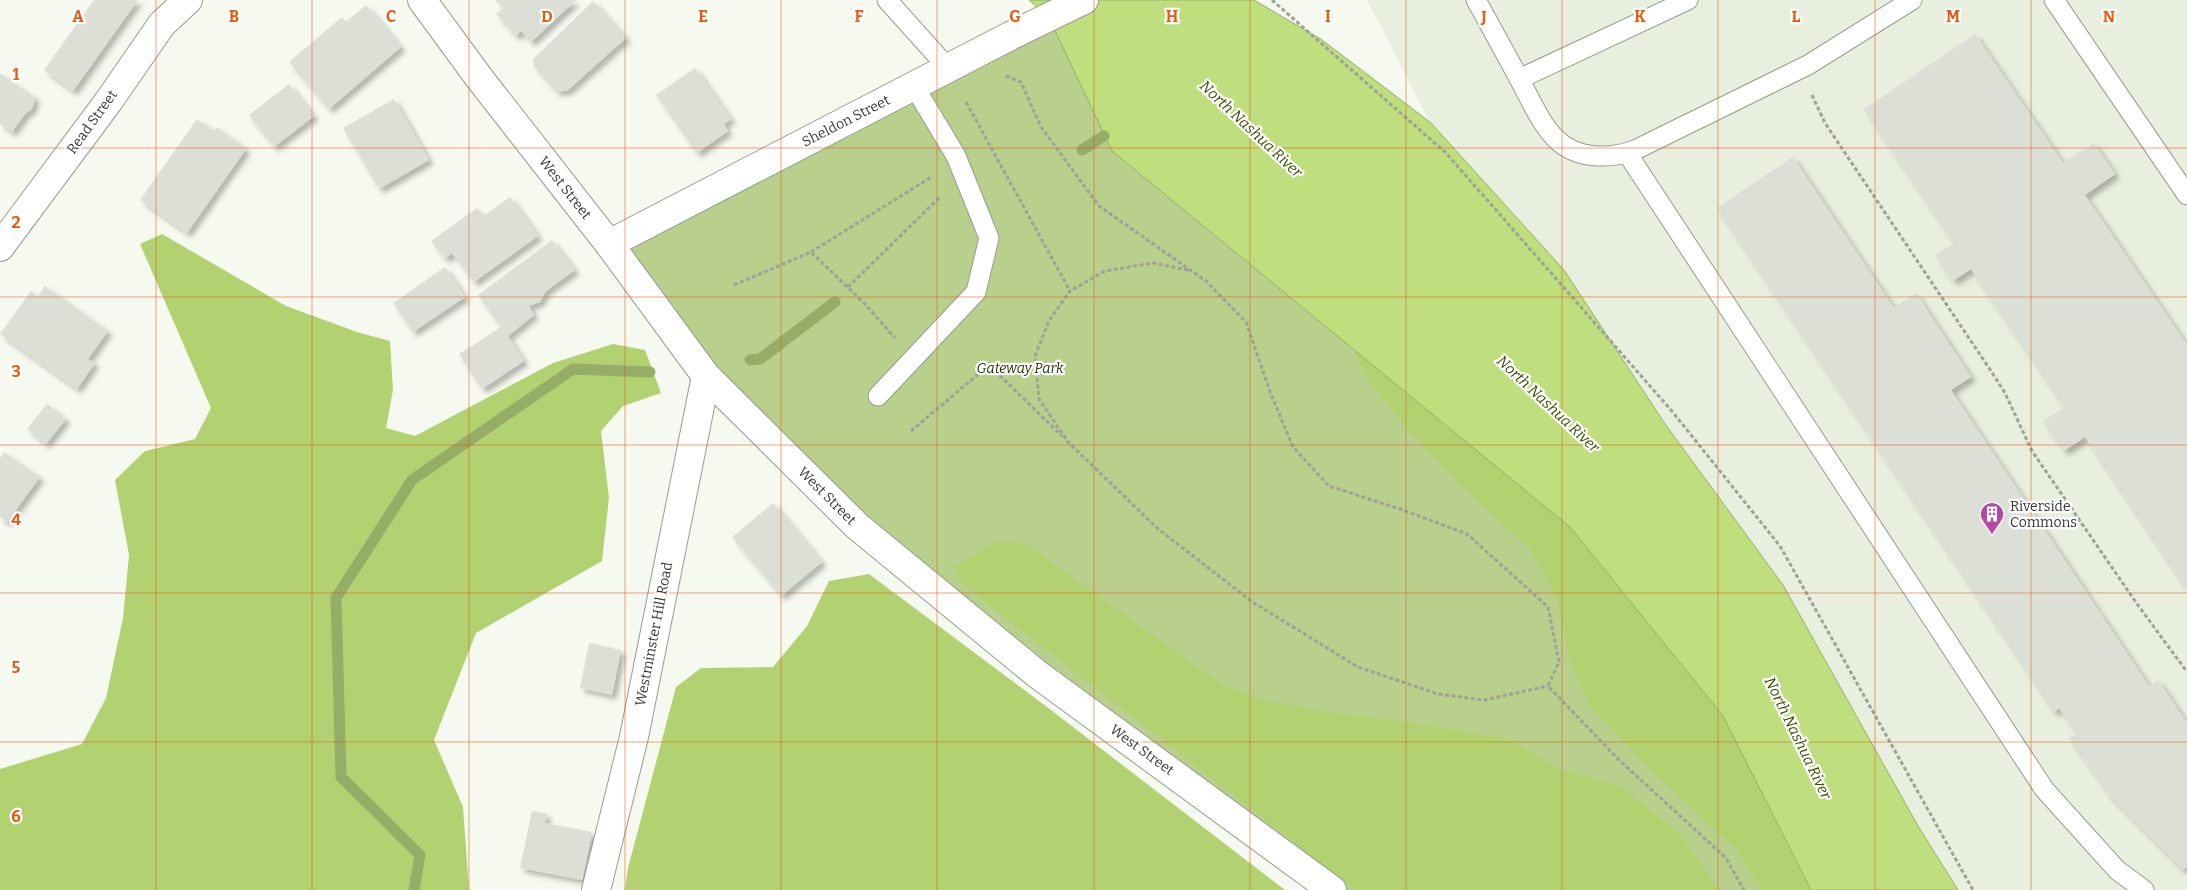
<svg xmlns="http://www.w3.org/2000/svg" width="2187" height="890" font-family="Bitter,serif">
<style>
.built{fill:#e8efde}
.green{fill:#b8d08c}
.forest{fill:#b2d272}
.water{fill:#bfdf7e;stroke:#96ad68}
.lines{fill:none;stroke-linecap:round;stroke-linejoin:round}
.stream{stroke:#96ad68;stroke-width:11}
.building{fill:#dbdfd6;filter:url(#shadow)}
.service-casing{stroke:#989b92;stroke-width:21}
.minor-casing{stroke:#989b92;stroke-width:30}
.path{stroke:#9ea19a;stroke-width:3;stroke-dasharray:4 2.5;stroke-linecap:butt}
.service{stroke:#fff;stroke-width:19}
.minor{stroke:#fff;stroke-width:28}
.grid{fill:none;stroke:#e8590c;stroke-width:1;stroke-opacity:0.55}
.labels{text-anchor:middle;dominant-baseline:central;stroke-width:4.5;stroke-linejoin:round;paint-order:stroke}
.street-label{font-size:14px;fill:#363733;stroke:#fff}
.park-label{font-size:14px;font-style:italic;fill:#28330b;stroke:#fff}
.poi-label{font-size:14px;fill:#363733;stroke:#fff;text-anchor:start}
.water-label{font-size:15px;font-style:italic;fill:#3a4d03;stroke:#fff}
.grid-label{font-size:16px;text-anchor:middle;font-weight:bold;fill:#e8590c;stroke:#fff;stroke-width:4.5;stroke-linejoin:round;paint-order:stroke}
</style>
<defs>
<filter id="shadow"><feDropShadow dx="4.5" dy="4.5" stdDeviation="2.5" flood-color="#0004"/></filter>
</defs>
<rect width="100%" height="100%" fill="#f5f9ef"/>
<!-- built -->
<path class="built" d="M1367,0H2187V890H1958L1918,826L1783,585L1665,424L1564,270L1430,122Z"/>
<!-- green -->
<path class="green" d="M1049,18L1112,151L1571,528L1811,890H1332L1037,674L706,376L609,244Z"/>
<!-- forest -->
<path class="forest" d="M162,234L286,306L357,332L390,341L393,390L386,428L415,436L553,363L613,344L645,350L661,393L623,406L601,431L609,498L602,561L476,633L434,740L463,807L469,890H0V769L82,744L106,698L123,618L129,555L115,480L145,451L195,439L211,408L140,244Z
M1353,349L1571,528L1723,716L1811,890H1762L1738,851L1654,773L1589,705L1569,659L1557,599L1530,549L1460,485L1410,432L1370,382Z
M998,541L1026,544L1224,686L1266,700L1328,712L1412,723L1511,739L1557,768L1623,788L1680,834L1719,890H1355L962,584L954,567Z
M869,574L1047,707L1285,890H625L628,868L676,687L701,668L773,667L807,626L829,581Z"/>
<!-- water -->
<path class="water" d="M1029,0H1254L1322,40L1430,122L1564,270L1665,424L1783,585L1918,826L1958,890H1811L1723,716L1571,528L1112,151L1049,18Z"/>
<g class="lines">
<!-- stream -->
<path class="stream" d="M1082,150L1104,136
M750,360L760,359L835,302
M414,890L420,855L341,777L336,598L412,480L573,369L650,372"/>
</g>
<!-- building -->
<path class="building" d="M94,0H138L73,91L44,70Z
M495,0H576L531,42L521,31L516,36L496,14L503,8Z
M593,1L626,38L568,90L558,92L534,67L533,59Z
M366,5L401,47L329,109L289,62L342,17L346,22Z
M1975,34L2063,163L2094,143L2115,174L2085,195L2187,345V590L2085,437L2064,451L2043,421L2064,407L1971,269L1953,281L1935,255L1954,243L1864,109Z
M695,68L731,119L724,124L728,131L697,153L656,95Z
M0,73L33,96L35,99L32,109L25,114L12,132L0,124Z
M289,84L314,116L274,147L249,115Z
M394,99L429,160L379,189L343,128Z
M197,119L214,131L217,127L246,149L187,233L140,200Z
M1793,157L1894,308L1916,293L1971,377L1951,390L2149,686L2158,680L2187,723V867L2183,870L2110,796L2069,738L2077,733L2059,708L2054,712L1717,208Z
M510,197L538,236L474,282L452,253L445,259L431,241L477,208L484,216Z
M552,240L575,270L546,291L540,302L529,306L534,315L508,336L524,361L482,389L459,354L501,327L478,295Z
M445,267L465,297L413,332L393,303Z
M45,286L108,331L88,359L95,363L77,389L0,334L31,291L38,296Z
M47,404L66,419L46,444L27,429Z
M4,452L40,477L7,522L0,517V458Z
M773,503L822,562L781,596L732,537Z
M589,643L621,650L612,695L580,688Z
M532,811L547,814L545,823L592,832L582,880L520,868Z"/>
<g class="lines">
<!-- service casing -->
<g class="service-casing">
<path id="service" d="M887,0L948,68
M1476,0C1492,29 1508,58 1524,88C1533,105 1542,125 1556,139C1577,160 1611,159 1635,150L1808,65L1912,0
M2054,0L2187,195
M1519,79L1688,0
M1627,153L2044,789L2117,870L2144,890
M878,396L976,292L989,238L956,156L914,86"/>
</g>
<!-- minor casing -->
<g class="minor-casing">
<path id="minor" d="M422,0L480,79L609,244L706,376L857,526L1037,674L1332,890
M609,244L1010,36L1084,0
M0,247L108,102L162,24L188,0
M596,890L634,737L706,376"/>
</g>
<!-- path -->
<path class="path" d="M1272,0L1446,153L1671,410L1780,546L1973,890
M1006,76L1021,82L1041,127L1099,206L1206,281L1246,322L1271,394L1293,447L1329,486L1400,509L1467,534L1548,607L1559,662L1548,686L1619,760L1726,858L1744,890
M1812,95L1825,123L1991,371L2005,393L2032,451L2135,601L2187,672
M966,102L1070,291
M811,252L933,176
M1188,270L1153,263L1105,271L1070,291L1049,321L1035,356L1039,399L1068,442L1157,528L1251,601L1358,667L1438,694L1484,700L1548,686
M734,285L811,252L864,303L895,338
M848,287L940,197
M911,431L989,365L1062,436"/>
<!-- service -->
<use href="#service" class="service"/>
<!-- minor -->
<use href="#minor" class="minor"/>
</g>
<!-- grid -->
<path class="grid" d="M156,0V890M312,0V890M469,0V890M625,0V890M781,0V890M937,0V890M1094,0V890M1250,0V890M1406,0V890M1562,0V890M1718,0V890M1875,0V890M2031,0V890M0,148H2187M0,297H2187M0,445H2187M0,593H2187M0,742H2187"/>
<!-- icons -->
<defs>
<g id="building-pin" transform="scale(1.25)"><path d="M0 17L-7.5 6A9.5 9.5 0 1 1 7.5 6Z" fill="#b647a4" stroke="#fff"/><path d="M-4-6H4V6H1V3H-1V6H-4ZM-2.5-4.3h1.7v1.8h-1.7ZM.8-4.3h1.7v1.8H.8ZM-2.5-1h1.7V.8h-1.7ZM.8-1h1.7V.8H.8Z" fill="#fff"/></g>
</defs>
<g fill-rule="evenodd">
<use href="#building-pin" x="1992" y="514"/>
</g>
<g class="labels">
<!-- street labels -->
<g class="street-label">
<text transform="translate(846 121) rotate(-27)">Sheldon Street</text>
<text transform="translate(92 122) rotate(-54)">Read Street</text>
<text transform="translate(565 188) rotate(52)">West Street</text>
<text transform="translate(827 496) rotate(45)">West Street</text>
<text transform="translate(654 634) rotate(-79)">Westminster Hill Road</text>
<text transform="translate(1142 750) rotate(36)">West Street</text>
</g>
<!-- park labels -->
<g class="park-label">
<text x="1020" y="368">Gateway Park</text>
</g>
<!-- poi labels -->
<g class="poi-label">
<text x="2010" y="506">Riverside<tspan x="2010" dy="16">Commons</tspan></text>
</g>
<!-- water labels -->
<g class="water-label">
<text transform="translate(1251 129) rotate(43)">North Nashua River</text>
<text transform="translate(1548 404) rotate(43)">North Nashua River</text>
<text transform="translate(1798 738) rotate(64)">North Nashua River</text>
</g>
</g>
<g class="grid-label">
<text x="78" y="22">A</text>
<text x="234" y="22">B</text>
<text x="391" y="22">C</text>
<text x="547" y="22">D</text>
<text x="703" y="22">E</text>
<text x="859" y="22">F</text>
<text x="1015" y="22">G</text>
<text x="1172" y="22">H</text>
<text x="1328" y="22">I</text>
<text x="1484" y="22">J</text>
<text x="1640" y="22">K</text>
<text x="1796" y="22">L</text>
<text x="1953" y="22">M</text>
<text x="2109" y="22">N</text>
<text x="16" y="80">1</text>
<text x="16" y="228">2</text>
<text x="16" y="377">3</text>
<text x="16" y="525">4</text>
<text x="16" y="673">5</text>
<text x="16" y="822">6</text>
</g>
</svg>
